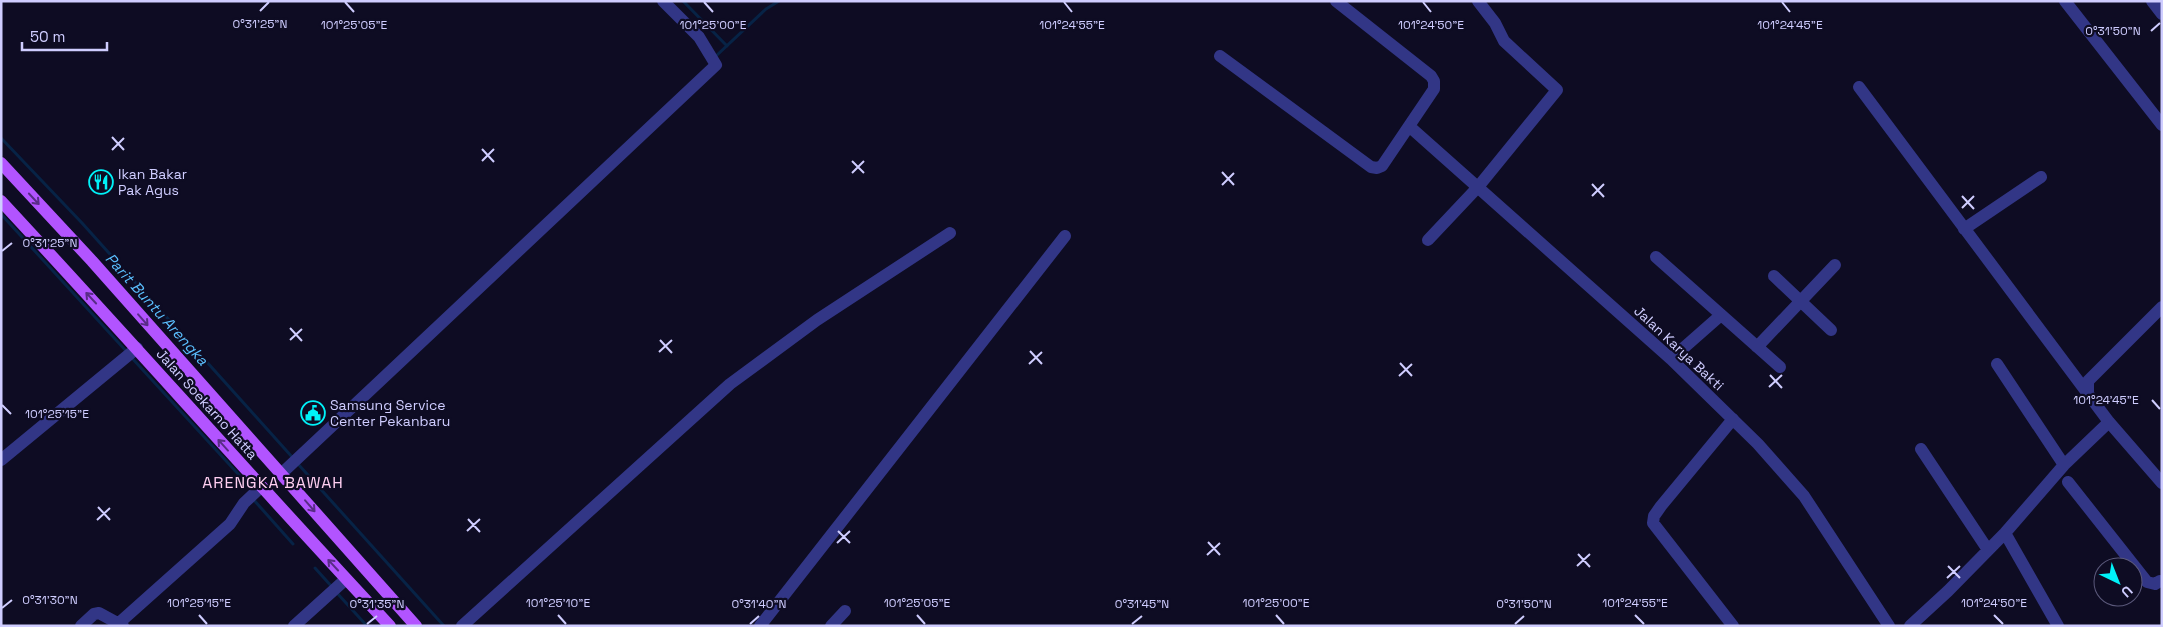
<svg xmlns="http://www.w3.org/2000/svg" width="2163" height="627" font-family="'Space Grotesk',sans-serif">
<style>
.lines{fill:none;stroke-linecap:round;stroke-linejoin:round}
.stream{stroke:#072346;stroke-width:3}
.minor{stroke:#323686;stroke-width:12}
.major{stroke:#b254ff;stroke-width:12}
.oneway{stroke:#582c86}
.ticks{fill:none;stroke:#cfcdff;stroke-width:2}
.labels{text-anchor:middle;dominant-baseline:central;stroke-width:4.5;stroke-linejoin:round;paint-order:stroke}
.poi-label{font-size:14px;fill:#cfcdff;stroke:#0e0c23;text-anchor:start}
.street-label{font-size:14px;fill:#cfcdff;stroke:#0e0c23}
.water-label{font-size:15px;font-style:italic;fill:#5bc0ff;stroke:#0e0c23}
.quarter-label{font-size:16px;letter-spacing:1px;fill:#ffcff1;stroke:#0e0c23}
.ticks-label{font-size:12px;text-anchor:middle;fill:#cfcdff;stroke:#0e0c23;stroke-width:4.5;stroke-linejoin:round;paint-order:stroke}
</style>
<rect width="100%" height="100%" fill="#0e0c23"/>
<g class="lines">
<!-- stream -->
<path class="stream" d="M683,1L727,46
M716,56L766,9L779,1
M1,138L82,223L293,458
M1,214L127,352
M131,357L239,475
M298,464L444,626
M253,499L293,544
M315,568L333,588
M337,593L367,626"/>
<!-- minor -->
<path class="minor" d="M2065,1L2162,125
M2152,1L2162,14
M1220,56L1371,167L1377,168L1382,166L1434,89V81L1431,76L1336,1
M1859,87L2088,394
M1410,127L1671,359L1758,444L1804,496L1889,626
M1964,229L2041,177
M1428,240L1478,187L1557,90L1504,41L1495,23L1478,1
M1656,257L1780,367
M1774,276L1831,330
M2162,307L2088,381V394L2109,422L2162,483
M1757,347L1835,265
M1671,359L1721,315
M1997,364L2064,465
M1921,449L1988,550
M1,460L137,348
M281,474L716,65L699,37L663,1
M2068,482L2147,582L2155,584L2160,581
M2005,533L2058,626
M119,623L230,524L244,503L261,487
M81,626L94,614L99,613L123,626
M294,626L346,579
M462,626L730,384L817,320L950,233
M760,626L1065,236
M831,626L845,611
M1733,626L1653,523L1654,516L1661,506L1733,419
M1910,626L1948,591L2005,533L2064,465L2109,422"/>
<!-- major -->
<path class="major" d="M1,163L92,261L416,626
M1,201C132,342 259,486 390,626"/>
</g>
<!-- one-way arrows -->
<defs><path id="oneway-shaft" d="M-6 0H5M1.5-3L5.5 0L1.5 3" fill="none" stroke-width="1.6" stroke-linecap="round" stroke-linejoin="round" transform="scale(1.25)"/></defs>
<g class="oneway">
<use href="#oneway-shaft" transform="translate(34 199) rotate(47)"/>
<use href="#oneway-shaft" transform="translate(91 298) rotate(-133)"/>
<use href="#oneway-shaft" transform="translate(143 320) rotate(49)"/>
<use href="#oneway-shaft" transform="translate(223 445) rotate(-132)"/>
<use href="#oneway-shaft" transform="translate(310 506) rotate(49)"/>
<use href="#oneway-shaft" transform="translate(333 565) rotate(-133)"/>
</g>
<!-- ticks -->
<path class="ticks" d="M345,2L354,12M704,2L713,12M1064,2L1072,12M1423,2L1431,12M1782,2L1790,12M260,11L269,2M2151,31L2160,23M112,137L124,150M482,149L494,162M112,150L124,138M482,161L494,149M852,161L864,173M1222,172L1234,185M852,173L864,161M1592,184L1604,197M1222,185L1234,173M1592,196L1604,184M1962,196L1974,209M1962,208L1974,196M2,251L12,243M290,328L302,341M290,340L302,329M660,340L672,353M1030,351L1042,364M659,352L672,340M1400,363L1412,376M1029,364L1042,352M1770,375L1782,388M1399,376L1412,364M1769,387L1782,375M2152,400L2160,409M2,405L11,414M98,507L110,520M468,519L480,532M97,520L110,508M467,531L480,519M838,531L850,543M1208,542L1220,555M837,543L850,531M1578,554L1590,567M1207,555L1220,543M1577,566L1590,554M1948,566L1960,578M1947,578L1960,566M2,608L12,600M199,615L207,624M558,615L566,624M917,615L925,624M1276,615L1284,624M1635,615L1644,624M1994,615L2003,624M367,624L377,616M750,624L759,616M1132,624L1142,616M1515,624L1524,616"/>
<!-- icons -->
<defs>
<g id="restaurant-ring" transform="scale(1.25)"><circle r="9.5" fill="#0e0c23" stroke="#00f2f8" stroke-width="1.5"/><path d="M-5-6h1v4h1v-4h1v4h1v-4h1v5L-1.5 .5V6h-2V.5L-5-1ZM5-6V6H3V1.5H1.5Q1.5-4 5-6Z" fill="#00f2f8"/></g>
<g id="civic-ring" transform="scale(1.25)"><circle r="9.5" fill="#0e0c23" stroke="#00f2f8" stroke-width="1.5"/><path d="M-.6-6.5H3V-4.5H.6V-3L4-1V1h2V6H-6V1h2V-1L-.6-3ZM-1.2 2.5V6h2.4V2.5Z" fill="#00f2f8"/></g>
</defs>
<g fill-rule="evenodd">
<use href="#restaurant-ring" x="101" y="182"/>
<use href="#civic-ring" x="313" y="413"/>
</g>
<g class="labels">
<!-- poi labels -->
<g class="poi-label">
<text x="118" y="174">Ikan Bakar<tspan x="118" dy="16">Pak Agus</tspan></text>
<text x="330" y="405">Samsung Service<tspan x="330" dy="16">Center Pekanbaru</tspan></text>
</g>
<!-- street labels -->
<g class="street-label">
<text transform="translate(1679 348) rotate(43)">Jalan Karya Bakti</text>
<text transform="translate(207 404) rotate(48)">Jalan Soekarno Hatta</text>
</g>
<!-- water labels -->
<g class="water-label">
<text transform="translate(157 309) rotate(48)">Parit Buntu Arengka</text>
</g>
<!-- quarter labels -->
<g class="quarter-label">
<text x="273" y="482">ARENGKA BAWAH</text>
</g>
</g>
<g class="ticks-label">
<text x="260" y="28">0°31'25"N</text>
<text x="354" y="29">101°25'05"E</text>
<text x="713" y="29">101°25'00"E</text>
<text x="1072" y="29">101°24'55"E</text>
<text x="1431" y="29">101°24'50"E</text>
<text x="1790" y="29">101°24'45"E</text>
<text x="2113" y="35">0°31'50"N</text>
<text x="50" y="247">0°31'25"N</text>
<text x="2106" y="404">101°24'45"E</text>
<text x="57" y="418">101°25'15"E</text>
<text x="50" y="604">0°31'30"N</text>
<text x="199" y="607">101°25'15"E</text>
<text x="558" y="607">101°25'10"E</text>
<text x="917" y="607">101°25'05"E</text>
<text x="1276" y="607">101°25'00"E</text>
<text x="1635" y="607">101°24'55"E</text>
<text x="1994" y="607">101°24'50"E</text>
<text x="377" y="608">0°31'35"N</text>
<text x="759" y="608">0°31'40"N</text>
<text x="1142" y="608">0°31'45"N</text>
<text x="1524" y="608">0°31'50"N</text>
</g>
<!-- border -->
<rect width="2163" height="627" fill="none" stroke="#cfcdff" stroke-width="5"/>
<!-- north arrow -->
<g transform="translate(2118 582) rotate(137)"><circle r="24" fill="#0e0c23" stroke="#5b597b"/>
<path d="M0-4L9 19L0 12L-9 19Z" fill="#00f2f8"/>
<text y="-8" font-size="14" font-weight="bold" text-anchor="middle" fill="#cfcdff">U</text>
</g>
<!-- scale -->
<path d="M22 42v8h85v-8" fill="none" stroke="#cfcdff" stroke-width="2.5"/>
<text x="30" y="42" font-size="15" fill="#cfcdff" stroke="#0e0c23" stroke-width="4" paint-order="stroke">50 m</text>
</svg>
